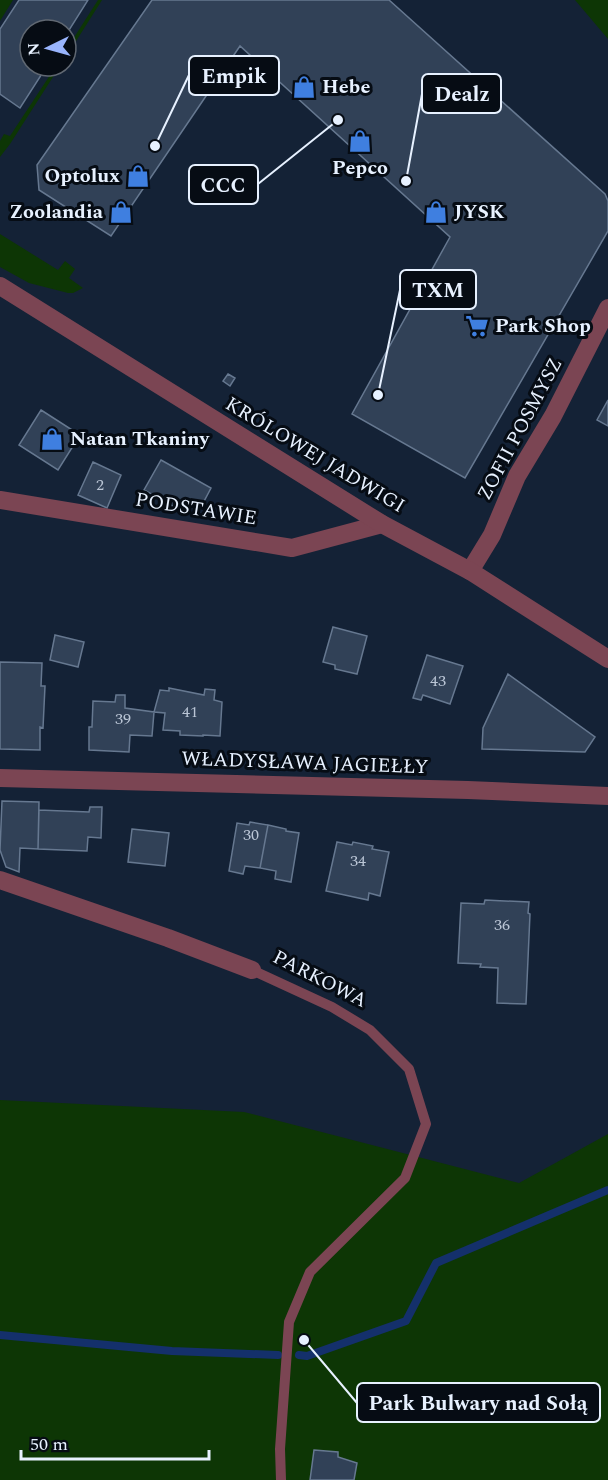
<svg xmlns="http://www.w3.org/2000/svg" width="608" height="1480" font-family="Spectral,serif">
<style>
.green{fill:#0d3605}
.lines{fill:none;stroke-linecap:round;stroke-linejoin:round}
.stream{stroke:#14306b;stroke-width:8}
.building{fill:#314157;stroke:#667890;stroke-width:1.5}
.service{stroke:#7b4553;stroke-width:10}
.minor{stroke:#7b4553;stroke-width:18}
.tertiary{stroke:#7b4553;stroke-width:18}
.labels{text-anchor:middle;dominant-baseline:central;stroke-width:6;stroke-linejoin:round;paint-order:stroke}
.number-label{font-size:16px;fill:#bac5d5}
.poi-label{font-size:20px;font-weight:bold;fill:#e7f1ff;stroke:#060c14;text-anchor:start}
.street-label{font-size:20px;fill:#e7f1ff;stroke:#060c14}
.leader{fill:none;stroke:#e7f1ff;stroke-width:2}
.callout-dot{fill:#e7f1ff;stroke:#060c14;stroke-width:2}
.callout{fill:#060c14;stroke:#e7f1ff;stroke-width:2}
.callout-label{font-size:21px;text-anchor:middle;font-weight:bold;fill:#e7f1ff}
</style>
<rect width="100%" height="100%" fill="#142236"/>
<!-- green -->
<path class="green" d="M0,0H13L0,21Z
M98,0H102L66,57V50Z
M575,0H608V39Z
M56,66H60L10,144L0,157V141L4,134L10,136Z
M0,234L58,270L65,261L75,269L69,278L83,288L73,293H68L29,283L0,267Z
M0,1100L244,1112L519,1183L608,1134V1480H0Z"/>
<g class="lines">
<!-- stream -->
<path class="stream" d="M0,1335L172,1351L278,1355
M299,1355L307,1356L406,1321L436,1263L608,1190"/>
</g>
<!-- building -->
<path class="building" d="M19,0H88L66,35V30H30V66H47L20,108L0,94V29Z
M152,0H389L605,194L608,201V231L465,478L352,414L450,237L240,46L111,236L39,190L37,165Z
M228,374L235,378L230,386L223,381Z
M608,400V426L597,420Z
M41,410L80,435L58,470L19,445Z
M161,460L211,488L201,507L188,500L182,511L144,490Z
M93,462L121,475L107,508L78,495Z
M333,627L367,636L357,674L335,669V665L323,662Z
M55,635L84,642L78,667L50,660Z
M427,655L463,666L450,704L423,695L421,700L413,698Z
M0,662L42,663L41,686H45L43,728L40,727V750L0,749Z
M508,674L595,737L585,752L482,749L483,728Z
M169,688L204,695L205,689L215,690L214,700L222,702L220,736L203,735V736L180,735V731L163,730L165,713L154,712L160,690L169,691Z
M116,695H125V708L154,712L152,736L130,735L129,752L89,750V727H92L93,701L115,702Z
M2,801L39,802L38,849L20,848L19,872L6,867L0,850Z
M90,807H102L101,838L88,837L87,851L38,849L39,810L89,812Z
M250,822L268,825L260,868L245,866L243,874L229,871L237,823L249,825Z
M268,825L286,829V831L299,833L291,882L275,879L276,871L260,868Z
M132,829L169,833L165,866L128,862Z
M337,842L352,845L353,842L373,846L372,849L389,852L380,896L369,893L368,900L326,891Z
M485,900L529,902L528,913L530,914L526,1004L497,1003L498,968L480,967L481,964L458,963L461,903L484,904Z
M314,1450L338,1452V1457L357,1463L354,1480H310Z"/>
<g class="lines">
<!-- service -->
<path class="service" d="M252,970L332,1007L370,1030L409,1069L426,1124L405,1178L310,1272L289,1322L280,1449L281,1480"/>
<!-- minor -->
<path class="minor" d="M0,500L292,548L382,524
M470,571L492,535L517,476L553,416L608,308
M0,778L468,790L608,796
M0,880L168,938L252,970"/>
<!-- tertiary -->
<path class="tertiary" d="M0,286L382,524L470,571L608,659"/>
</g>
<!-- icons -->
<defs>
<g id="shop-bare" transform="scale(1.8)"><path d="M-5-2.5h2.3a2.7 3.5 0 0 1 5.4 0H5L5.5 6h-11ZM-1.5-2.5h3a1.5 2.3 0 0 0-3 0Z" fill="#3f7fe0" stroke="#060c14" stroke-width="2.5" paint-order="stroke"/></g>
<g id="supermarket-bare" transform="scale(1.8)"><path d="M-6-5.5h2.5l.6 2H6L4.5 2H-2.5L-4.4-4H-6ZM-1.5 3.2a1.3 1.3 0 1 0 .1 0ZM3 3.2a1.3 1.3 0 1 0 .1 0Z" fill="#3f7fe0" stroke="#060c14" stroke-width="2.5" paint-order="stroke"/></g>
</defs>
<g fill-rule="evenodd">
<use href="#shop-bare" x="304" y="87"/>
<use href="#shop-bare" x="360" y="141"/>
<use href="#shop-bare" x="138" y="176"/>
<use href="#shop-bare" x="121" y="212"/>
<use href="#shop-bare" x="436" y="212"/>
<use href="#supermarket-bare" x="477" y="326"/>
<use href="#shop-bare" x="52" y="439"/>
</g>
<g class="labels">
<!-- number labels -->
<g class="number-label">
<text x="100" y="485">2</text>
<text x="438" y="681">43</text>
<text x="190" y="712">41</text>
<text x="123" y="719">39</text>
<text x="251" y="835">30</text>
<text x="358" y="861">34</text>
<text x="502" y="925">36</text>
</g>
<!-- poi labels -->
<g class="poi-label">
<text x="322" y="87">Hebe</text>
<text x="360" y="168" text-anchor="middle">Pepco</text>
<text x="120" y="176" text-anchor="end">Optolux</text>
<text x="103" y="212" text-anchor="end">Zoolandia</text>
<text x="454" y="212">JYSK</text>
<text x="495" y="326">Park Shop</text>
<text x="70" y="439">Natan Tkaniny</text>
</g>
<!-- street labels -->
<g class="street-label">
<text transform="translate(520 429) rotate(-62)">ZOFII POSMYSZ</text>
<text transform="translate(315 455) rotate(31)">KRÓLOWEJ JADWIGI</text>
<text transform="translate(196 509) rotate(9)">PODSTAWIE</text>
<text transform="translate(305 763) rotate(2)">WŁADYSŁAWA JAGIEŁŁY</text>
<text transform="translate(320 979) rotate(27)">PARKOWA</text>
</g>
</g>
<!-- callouts -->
<path class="leader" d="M155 146L189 75M406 181L422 94M338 120L258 184M378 395L400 290M304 1340L357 1403"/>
<g class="callout-dot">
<circle cx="155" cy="146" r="6"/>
<circle cx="406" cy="181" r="6"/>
<circle cx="338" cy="120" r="6"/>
<circle cx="378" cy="395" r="6"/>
<circle cx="304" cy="1340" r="6"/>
</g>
<g class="callout">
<rect x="189" y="56" width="90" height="39" rx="6"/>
<rect x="422" y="74" width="79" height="39" rx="6"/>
<rect x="189" y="165" width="69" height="39" rx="6"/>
<rect x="400" y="270" width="76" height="39" rx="6"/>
<rect x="357" y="1383" width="243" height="39" rx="6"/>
</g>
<g class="callout-label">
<text x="234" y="83">Empik</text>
<text x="462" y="101">Dealz</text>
<text x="223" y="192">CCC</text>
<text x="438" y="297">TXM</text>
<text x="478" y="1410">Park Bulwary nad Sołą</text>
</g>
<!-- north arrow -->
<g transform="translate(48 48) rotate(265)"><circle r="28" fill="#060c14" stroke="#606872" stroke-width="1.5"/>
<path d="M0-4.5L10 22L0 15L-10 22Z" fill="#99b5fd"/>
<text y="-9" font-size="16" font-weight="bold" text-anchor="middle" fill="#e7f1ff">N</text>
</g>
<!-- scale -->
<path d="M21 1450v9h188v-9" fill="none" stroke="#e7f1ff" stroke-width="3"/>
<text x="30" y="1450" font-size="18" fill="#e7f1ff" stroke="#060c14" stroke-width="4.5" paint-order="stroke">50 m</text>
</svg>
